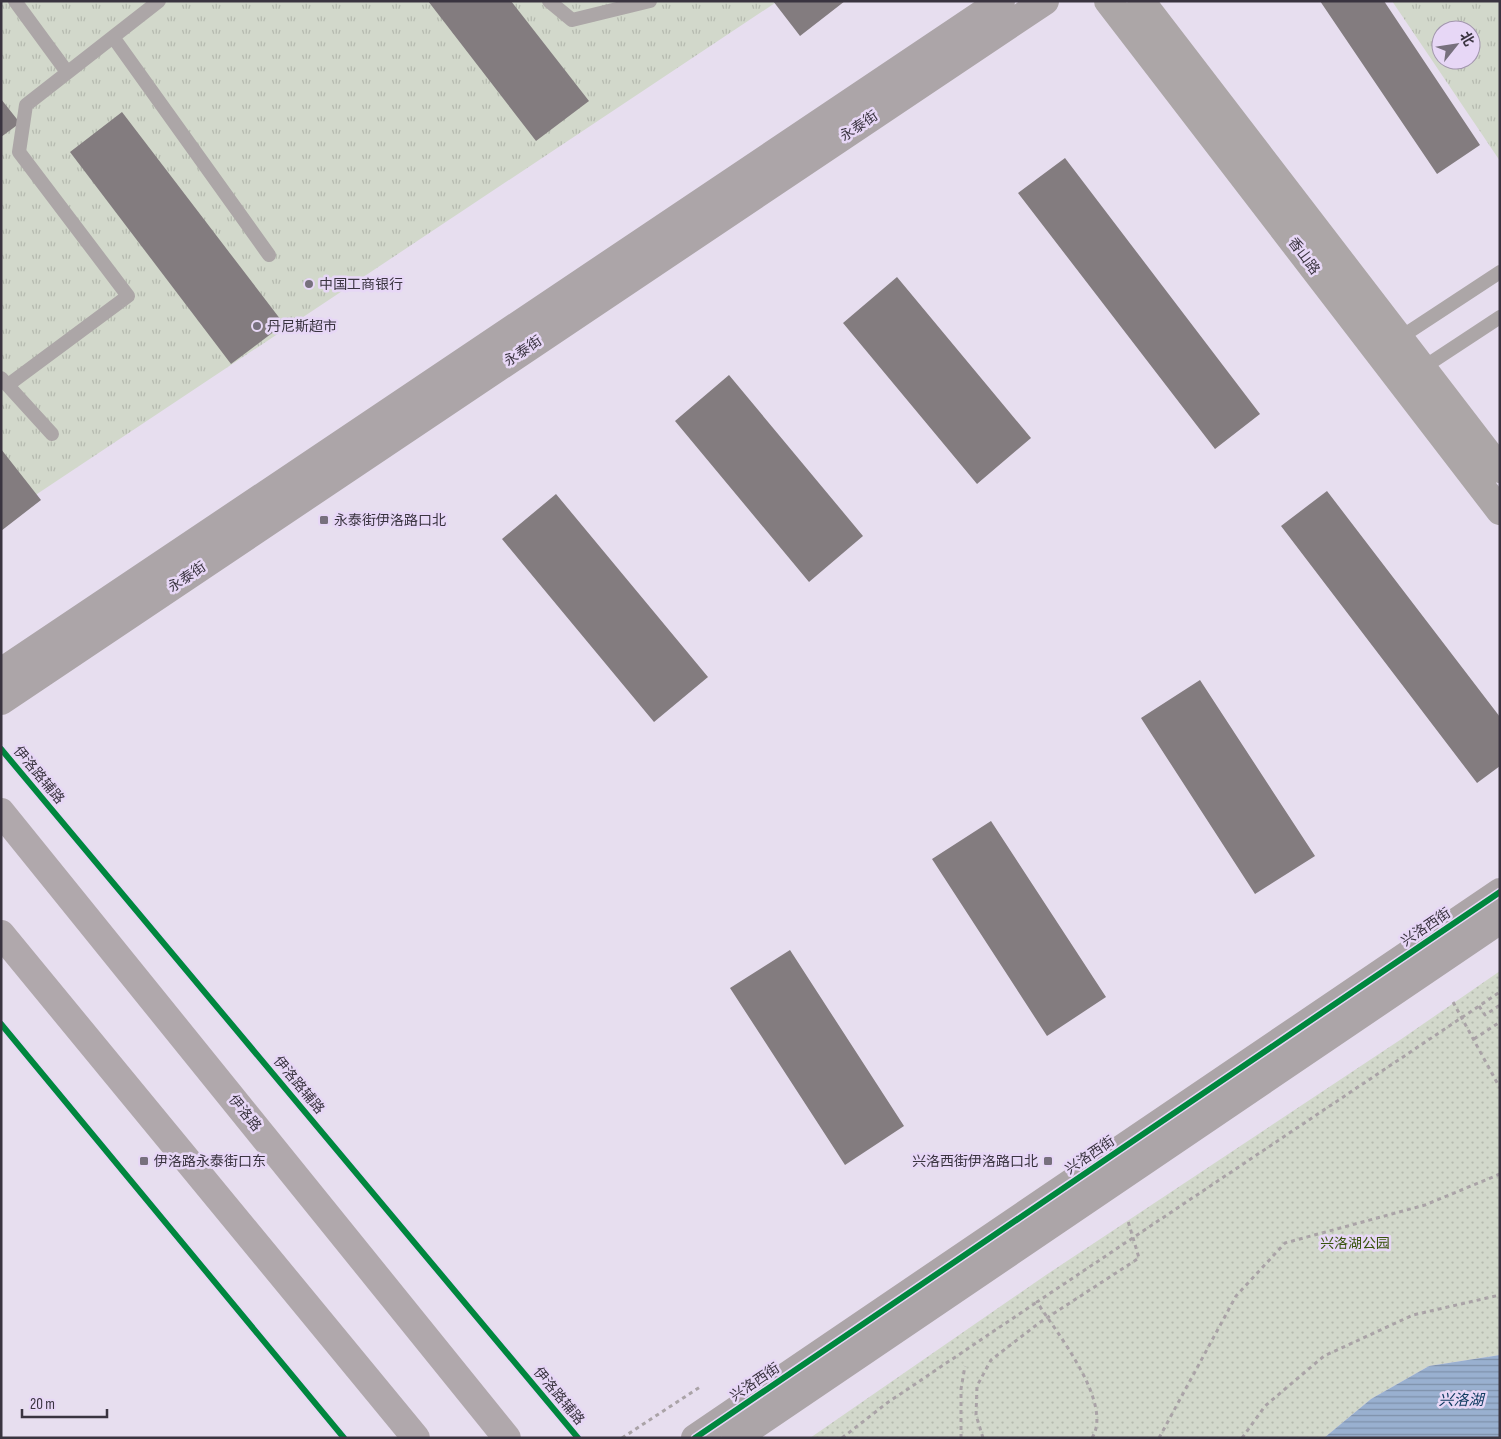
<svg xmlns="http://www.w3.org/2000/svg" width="1501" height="1439" font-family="'Sofia Sans Condensed','Noto Sans SC',sans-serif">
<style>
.grass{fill:url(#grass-tufts);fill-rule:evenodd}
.park{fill:url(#park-dots)}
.water{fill:url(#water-rules)}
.building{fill:#837c7f}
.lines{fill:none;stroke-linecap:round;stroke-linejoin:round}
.path{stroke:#aaa3a7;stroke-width:3;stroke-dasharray:4 4;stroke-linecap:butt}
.lane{stroke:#aca6a7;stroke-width:14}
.street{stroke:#aca6a7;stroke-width:28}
.secondary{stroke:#aca5a8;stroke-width:28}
.primary{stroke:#b0a8ac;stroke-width:28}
.path-bridge{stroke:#aaa3a7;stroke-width:3;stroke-dasharray:4 4;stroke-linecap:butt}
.cycleway-casing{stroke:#e7d7f6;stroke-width:9}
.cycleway{stroke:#00873e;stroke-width:6}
.poi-dot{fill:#77707d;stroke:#e7d7f6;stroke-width:2}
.labels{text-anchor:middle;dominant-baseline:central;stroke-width:5;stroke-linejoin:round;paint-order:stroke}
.street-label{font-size:14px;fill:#3a3440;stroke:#e7d7f6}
.poi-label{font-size:14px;fill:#3a3440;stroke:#e7d7f6;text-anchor:start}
.park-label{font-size:14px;fill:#38530c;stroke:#e7d7f6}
.water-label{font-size:15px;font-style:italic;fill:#103b60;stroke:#e7d7f6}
</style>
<defs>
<pattern id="grass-tufts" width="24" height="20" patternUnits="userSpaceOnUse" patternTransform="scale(1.25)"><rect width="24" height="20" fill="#d2d8cb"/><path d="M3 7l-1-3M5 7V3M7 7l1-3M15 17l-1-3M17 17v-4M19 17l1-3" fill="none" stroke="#b5baaf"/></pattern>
<pattern id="park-dots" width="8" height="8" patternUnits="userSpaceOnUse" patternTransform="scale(1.25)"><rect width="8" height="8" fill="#d2d8cb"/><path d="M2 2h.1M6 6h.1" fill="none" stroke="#b5baaf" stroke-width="1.8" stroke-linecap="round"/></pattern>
<pattern id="water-rules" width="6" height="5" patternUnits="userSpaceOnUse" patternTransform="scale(1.25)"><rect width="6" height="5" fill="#99b0d0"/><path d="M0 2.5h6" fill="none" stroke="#7e90aa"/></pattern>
</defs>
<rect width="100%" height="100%" fill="#e7deef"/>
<!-- grass -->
<path class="grass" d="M1,1H778L1,518Z
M1392,1H1500V161ZM1441,30H1471V60H1441Z"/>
<!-- park -->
<path class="park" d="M1500,971V1355L1429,1366L1371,1399L1324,1438H810L1046,1275L1400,1040Z"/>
<!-- water -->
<path class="water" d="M1500,1355V1438H1324L1371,1399L1429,1366Z"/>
<!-- building -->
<path class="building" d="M428,1H511L589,101L536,141Z
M773,1H845L800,36Z
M1320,1H1384L1480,145L1437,174Z
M1,99L20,123L1,137Z
M122,112L284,324L231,364L70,152Z
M1065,158L1260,414L1215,449L1018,193Z
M897,277L1031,438L977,484L843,323Z
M729,375L863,536L809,582L675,421Z
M1,449L41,500L1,531Z
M1327,491L1500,717V766L1477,783L1281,526Z
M556,494L708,677L654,722L502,539Z
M1200,680L1315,856L1255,894L1141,718Z
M991,821L1106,997L1047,1036L932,859Z
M790,950L904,1126L845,1165L730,988Z"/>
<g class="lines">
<!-- path -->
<path class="path" d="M1453,1002L1500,1088
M1479,1006L1485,1015L1500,1005
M1474,1039L1500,1022
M622,1438L700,1387
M842,1438L887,1403L1037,1302
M961,1438V1389L965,1366
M983,1438L976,1415L977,1386L991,1360L1039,1323L1139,1258L1128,1221
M1159,1438L1236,1296L1285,1243L1425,1205L1500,1174
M1242,1438L1265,1406L1324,1356L1413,1315L1500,1295"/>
<!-- lane -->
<path class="lane" d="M15,1L67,72
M549,1L572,20L650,1
M113,37L269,255
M1395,341L1500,272
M1418,371L1500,317
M1,378L52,434
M8,385L128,296L19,152L26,105L159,1"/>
<!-- street -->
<path class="street" d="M1108,1L1500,511
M1141,1L1500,469"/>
<!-- secondary -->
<path class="secondary" d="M1,672L1001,1
M1,701L1045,1
M695,1438L1500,892
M736,1438L1500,920"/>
<!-- primary -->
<path class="primary" d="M1,812L507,1438
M1,934L416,1438"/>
<!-- path-bridge -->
<path class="path-bridge" d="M1092,1438C1114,1403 1056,1332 1037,1302L1500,992"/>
<!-- cycleway casing -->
<g class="cycleway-casing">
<path id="cycleway" d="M1,749L578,1438
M1,1024L344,1438
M695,1438L1500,892"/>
</g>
<!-- cycleway -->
<use href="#cycleway" class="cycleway"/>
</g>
<!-- markers -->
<g class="poi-dot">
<circle cx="309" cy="284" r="5"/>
<circle cx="257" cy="326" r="5"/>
<rect x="319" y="515" width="10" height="10" rx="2.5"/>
<rect x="139" y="1156" width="10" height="10" rx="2.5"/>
<rect x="1043" y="1156" width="10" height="10" rx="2.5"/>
</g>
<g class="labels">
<!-- street labels -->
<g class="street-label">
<text transform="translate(859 126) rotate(-34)">永泰街</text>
<text transform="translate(1304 256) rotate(53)">香山路</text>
<text transform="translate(523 351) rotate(-34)">永泰街</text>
<text transform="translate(187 577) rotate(-34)">永泰街</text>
<text transform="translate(39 775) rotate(50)">伊洛路辅路</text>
<text transform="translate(1426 927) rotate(-34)">兴洛西街</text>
<text transform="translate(299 1085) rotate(50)">伊洛路辅路</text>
<text transform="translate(245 1113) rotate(51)">伊洛路</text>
<text transform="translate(1090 1155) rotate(-34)">兴洛西街</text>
<text transform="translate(755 1382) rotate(-34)">兴洛西街</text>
<text transform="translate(559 1396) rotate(50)">伊洛路辅路</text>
</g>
<!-- poi labels -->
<g class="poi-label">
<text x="319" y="284">中国工商银行</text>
<text x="267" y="326">丹尼斯超市</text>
<text x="334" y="520">永泰街伊洛路口北</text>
<text x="154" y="1161">伊洛路永泰街口东</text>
<text x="1038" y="1161" text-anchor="end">兴洛西街伊洛路口北</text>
</g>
<!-- park labels -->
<g class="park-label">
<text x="1355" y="1243">兴洛湖公园</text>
</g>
<!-- water labels -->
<g class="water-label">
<text x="1461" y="1400">兴洛湖</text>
</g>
</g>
<!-- border -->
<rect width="1501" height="1439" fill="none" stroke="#3a3440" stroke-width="5"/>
<!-- north arrow -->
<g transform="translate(1456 45) rotate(60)"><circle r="24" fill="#e7d7f6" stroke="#a296ad"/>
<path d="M0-4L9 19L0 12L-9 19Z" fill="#77707d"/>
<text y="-8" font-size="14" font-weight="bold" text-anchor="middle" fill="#3a3440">北</text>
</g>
<!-- scale -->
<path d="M22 1409v8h85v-8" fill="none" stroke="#3a3440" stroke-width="2.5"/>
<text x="30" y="1409" font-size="15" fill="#3a3440" stroke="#e7d7f6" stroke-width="4" paint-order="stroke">20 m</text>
</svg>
